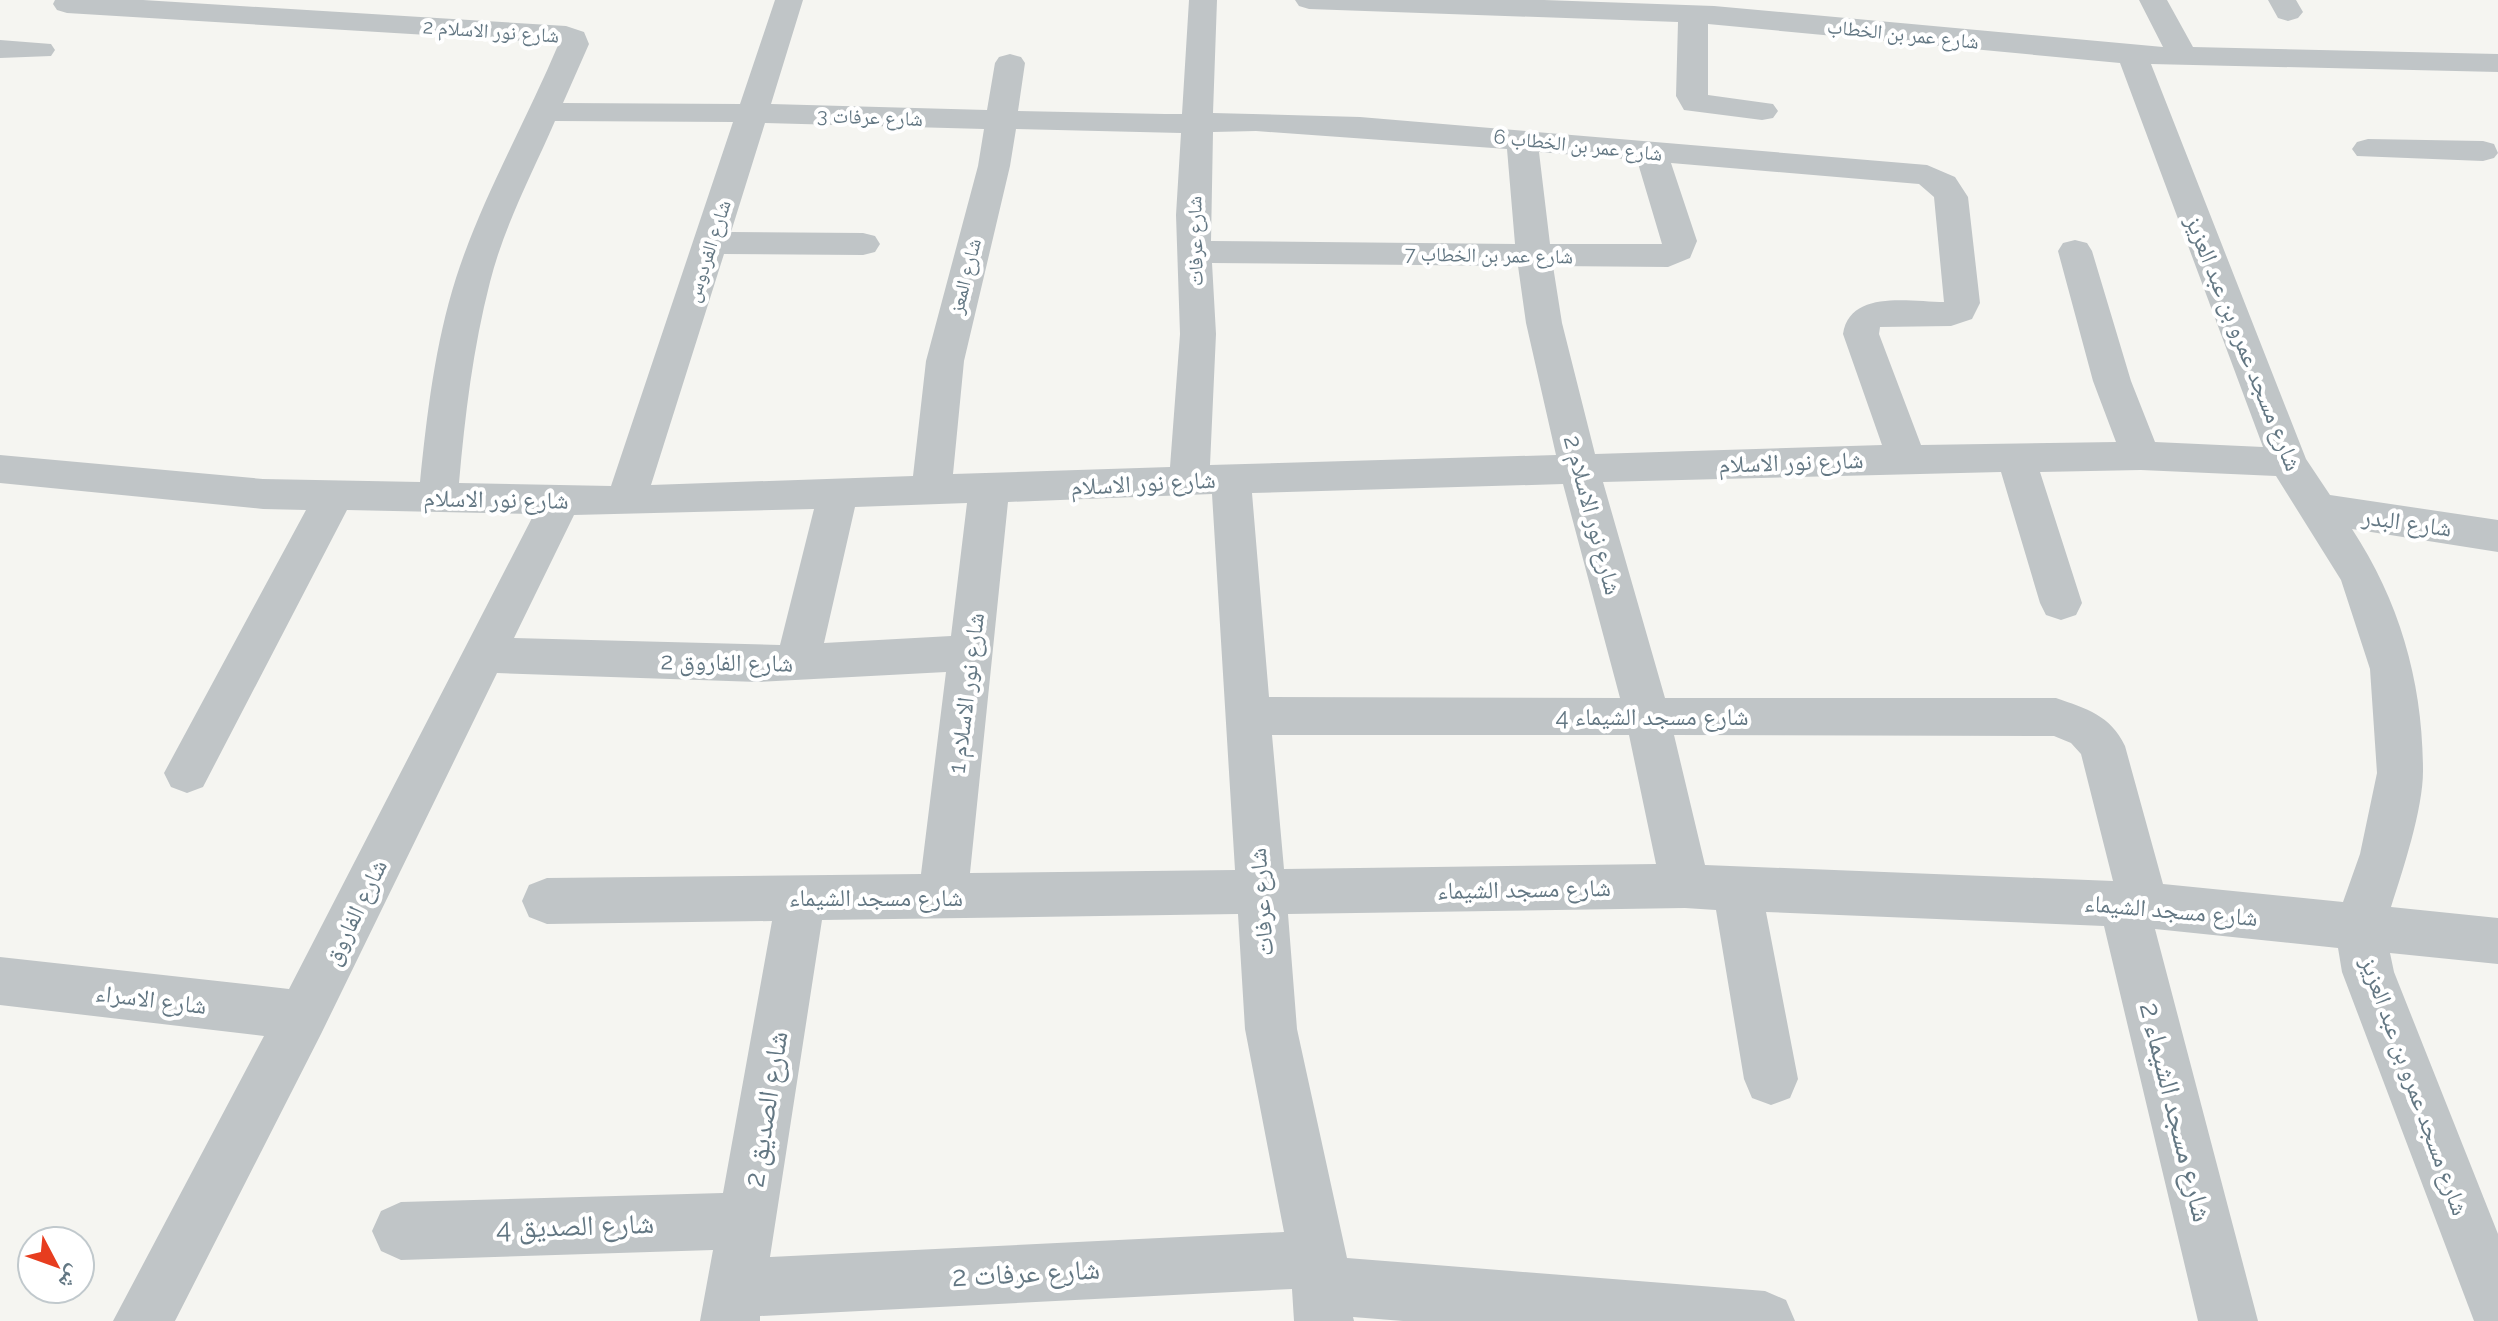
<svg xmlns="http://www.w3.org/2000/svg" width="2498" height="1321" font-family="Raleway,'Noto Naskh Arabic',sans-serif">
<style>
.lines{fill:none;stroke-linecap:round;stroke-linejoin:round}
.minor{fill:#c0c5c7;fill-rule:evenodd}
.labels{text-anchor:middle;dominant-baseline:central;stroke-width:8;stroke-linejoin:round;paint-order:stroke}
.far-street-label{font-size:20px;fill:#637783;stroke:#fff}
.street-label{font-size:24px;fill:#637783;stroke:#fff}
.near-street-label{font-size:28px;fill:#637783;stroke:#fff}
</style>
<rect width="100%" height="100%" fill="#f5f5f1"/>
<g class="lines">
<!-- minor -->
<path class="minor" d="M55,0H143L566,26L584,32L589,44L563,103L740,104L775,0H803L771,104L987,110L995,63L999,57L1010,54L1021,57L1025,63L1018,111L1165,114H1182L1189,0H1217L1213,113L1360,117L1927,165L1955,177L1968,197L1980,303L1972,319L1951,326L1880,327L1879,334L1921,445L2116,442L2093,381L2058,251L2063,243L2075,240L2087,243L2092,251L2131,381L2155,442L2263,447L2120,63L1708,24V95L1773,104L1778,111L1773,118L1762,120L1684,110L1676,96L1678,22L1309,9L1299,6L1295,0H1544L1714,6L2163,47L2139,0H2167L2193,47L2498,54V72L2151,64L2306,459L2330,495L2498,520V552L2352,529C2400,602 2423,683 2423,771C2423,809 2403,870 2391,907L2498,918V964L2390,953L2394,972L2498,1234V1321H2474L2342,972L2338,948L2155,929L2258,1321H2198L2104,926L1766,912L1798,1079L1790,1098L1771,1105L1752,1098L1744,1079L1716,910L1685,908L1288,914L1297,1029L1347,1258L1765,1291L1786,1300L1795,1321H1403L1353,1317L1354,1321H1294L1292,1289L760,1316V1321H700L713,1250L401,1260L381,1251L372,1231L381,1211L401,1202L723,1193L772,921L547,924L529,917L522,901L529,885L547,878L921,874L946,672L758,682L497,673L321,1034L175,1321H113L264,1036L0,1005V957L289,989L534,514L347,510L203,787L187,793L171,787L164,773L306,510L263,509L0,483V455L263,479L420,482C427,414 435,344 456,278C482,197 526,122 559,43L67,13L57,10L53,4ZM555,121L733,122L611,486L459,483C465,415 473,348 490,282C504,226 532,174 555,121ZM765,123L984,129L978,166L926,361L913,476L651,485L724,254L863,255L875,252L880,244L875,236L863,233L731,232ZM1016,129L1181,133L1176,215L1180,334L1170,467L953,474L964,361L1010,166ZM1256,131L1507,149L1515,244L1211,241L1213,132ZM1539,152L1637,160L1662,244H1550ZM1671,163L1919,184L1934,197L1944,302C1910,302 1850,289 1843,334L1882,445L1595,454L1562,323L1553,266L1668,267L1690,258L1697,241ZM1212,263L1518,266L1526,323L1556,455L1210,465L1216,334ZM2141,470L2276,476L2341,580L2370,669L2377,773L2360,854L2343,902L2163,884L2125,746C2110,715 2087,709 2056,698H1665L1603,482L2001,472L2040,603L2046,615L2061,620L2076,615L2082,603L2040,472ZM1563,484L1620,698L1269,697L1252,493ZM1212,494L1235,870L970,873L1008,502ZM967,503L951,636L824,643L855,507ZM814,509L780,645L514,638L574,515ZM1272,735H1629L1656,864L1284,869ZM1674,735L2054,736L2071,743L2081,754L2113,881L1705,865ZM1238,914L1245,1029L1284,1232L770,1257L822,920Z
M2268,0H2296L2303,12L2298,18L2288,21L2278,18Z
M0,40L51,44L55,50L51,56L0,58Z
M2368,139L2483,141L2494,144L2498,153L2494,158L2483,161L2357,156L2352,149L2357,142Z"/>
</g>
<g class="labels">
<!-- far-street labels -->
<g class="far-street-label">
<text transform="translate(491 31) rotate(4)">شارع نور الاسلام 2</text>
<text transform="translate(1903 34) rotate(6)">شارع عمر بن الخطاب</text>
<text transform="translate(870 117) rotate(2)">شارع عرفات 3</text>
<text transform="translate(1578 145) rotate(6)">شارع عمر بن الخطاب 6</text>
<text transform="translate(1195 241) rotate(-91)">شارع عرفات</text>
<text transform="translate(708 251) rotate(-72)">شارع الفردوس</text>
<text transform="translate(1489 255) rotate(1)">شارع عمر بن الخطاب 7</text>
<text transform="translate(965 276) rotate(-76)">شارع المعز</text>
</g>
<!-- street labels -->
<g class="street-label">
<text transform="translate(2244 343) rotate(68)">شارع مسجد عمرو بن عبد العزيز</text>
<text transform="translate(1791 462) rotate(-2)">شارع نور الاسلام</text>
<text transform="translate(1143 483) rotate(-3)">شارع نور الاسلام</text>
<text transform="translate(496 499) rotate(1)">شارع نور الاسلام</text>
<text transform="translate(1593 515) rotate(75)">شارع نور الاسلام 2</text>
<text transform="translate(2407 522) rotate(8)">شارع البدر</text>
<text transform="translate(727 662) rotate(1)">شارع الفاروق 2</text>
<text transform="translate(966 693) rotate(-83)">شارع نور الاسلام 1</text>
<text x="1652" y="716">شارع مسجد الشيماء 4</text>
<text transform="translate(1524 889) rotate(-1)">شارع مسجد الشيماء</text>
<text x="876" y="897">شارع مسجد الشيماء</text>
<text transform="translate(1261 902) rotate(-94)">شارع عرفات</text>
<text transform="translate(2171 910) rotate(5)">شارع مسجد الشيماء</text>
<text transform="translate(355 912) rotate(-64)">شارع الفاروق</text>
<text transform="translate(151 999) rotate(7)">شارع الاسراء</text>
<text transform="translate(2415 1086) rotate(70)">شارع مسجد عمرو بن عبد العزيز</text>
</g>
<!-- near-street labels -->
<g class="near-street-label">
<text transform="translate(766 1109) rotate(-81)">شارع الصديق 2</text>
<text transform="translate(2176 1112) rotate(76)">شارع مسجد الشيماء 2</text>
<text transform="translate(575 1226) rotate(-2)">شارع الصديق 4</text>
<text transform="translate(1026 1273) rotate(-3)">شارع عرفات 2</text>
</g>
</g>
<!-- north arrow -->
<g transform="translate(56 1265) rotate(131)"><circle r="38" fill="#ffffff" stroke="#c1c9cd" stroke-width="2"/>
<path d="M0-6L14 30L0 20L-14 30Z" fill="#e73d1f"/>
<text y="-12" font-size="22" font-weight="bold" text-anchor="middle" fill="#637783">ش</text>
</g>
</svg>
